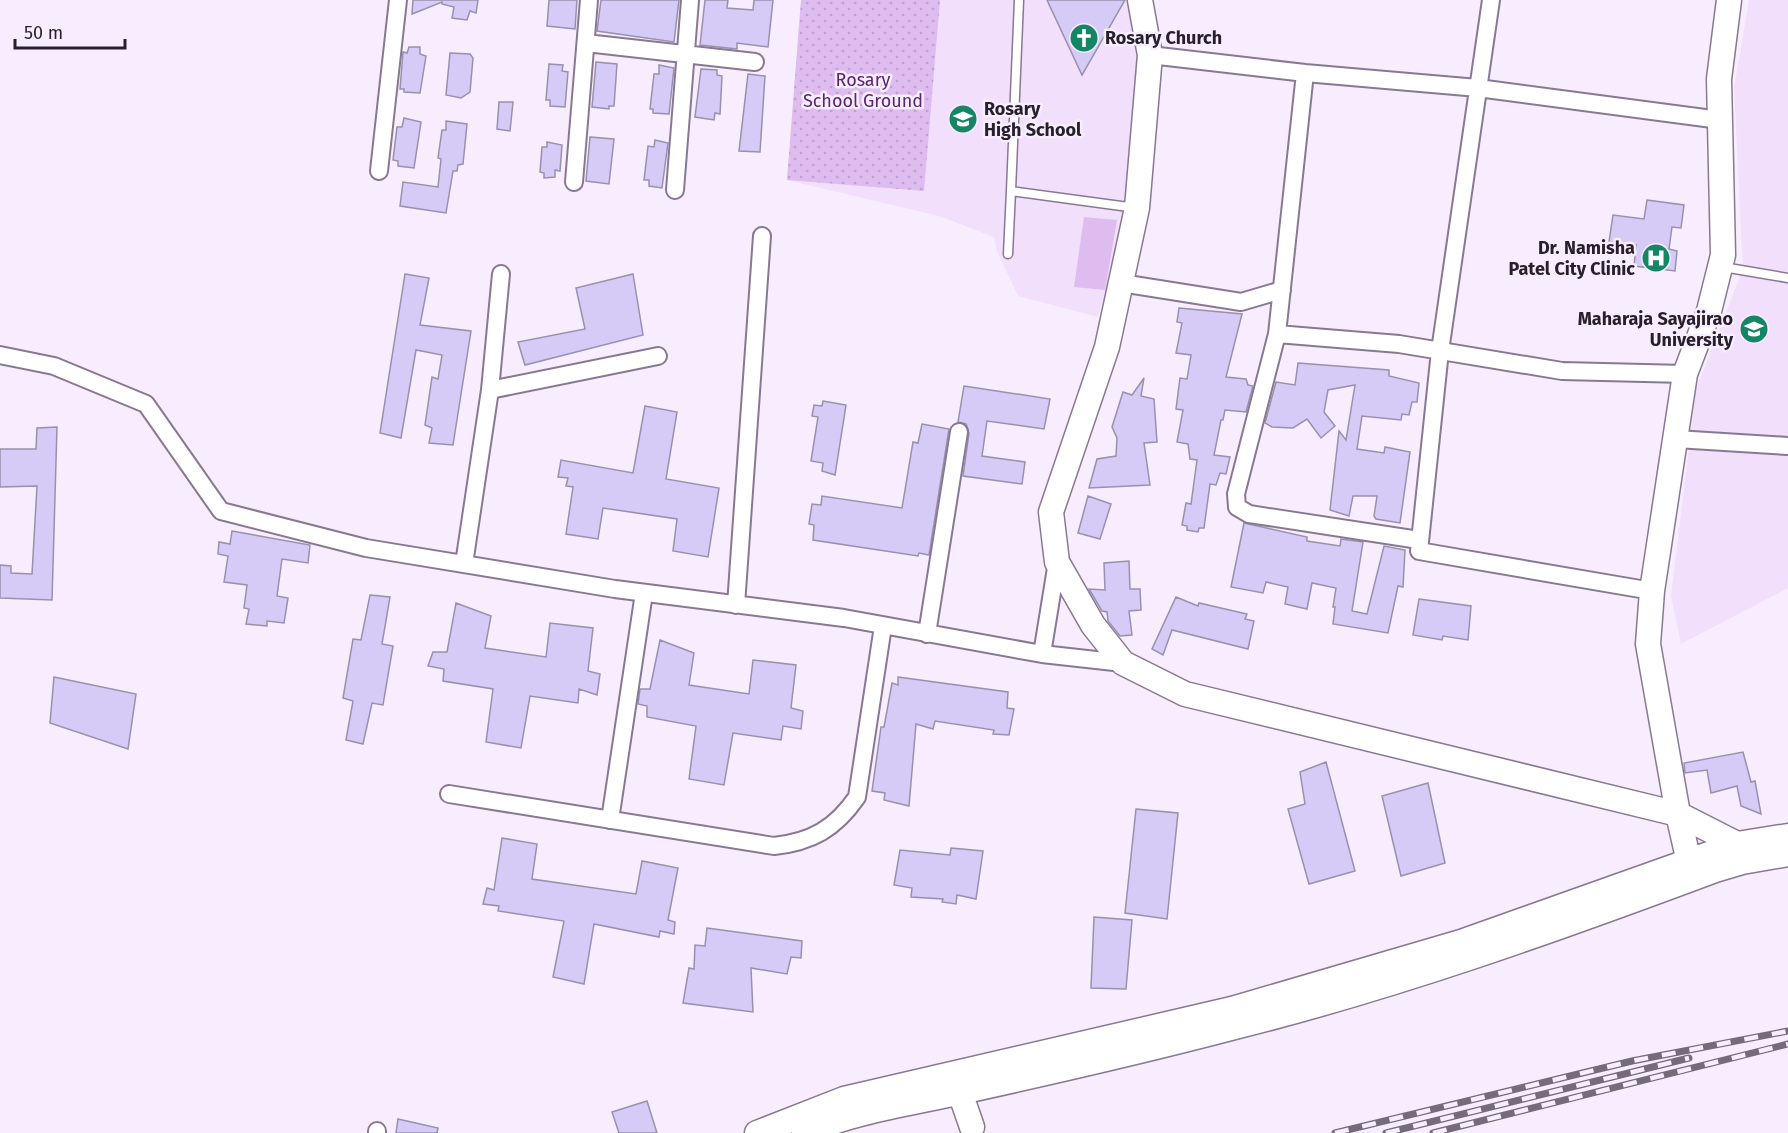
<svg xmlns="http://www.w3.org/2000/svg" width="1788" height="1133" font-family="'Fira Sans',sans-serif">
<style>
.built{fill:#f1dffb}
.green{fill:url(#green-dots)}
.pitch{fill:#debcf0}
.building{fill:#d6caf7;stroke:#9891ad;stroke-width:1.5}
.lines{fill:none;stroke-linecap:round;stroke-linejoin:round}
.lane-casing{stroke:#897892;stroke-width:11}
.street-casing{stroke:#897892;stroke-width:20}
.secondary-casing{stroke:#897892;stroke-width:27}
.lane{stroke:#fff;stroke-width:8}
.street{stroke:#fff;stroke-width:16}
.secondary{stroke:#fff;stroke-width:24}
.rail-casing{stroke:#756c79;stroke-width:7}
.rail{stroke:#f8edfe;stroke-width:4.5;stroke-dasharray:14;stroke-linecap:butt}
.labels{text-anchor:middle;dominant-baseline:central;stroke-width:5;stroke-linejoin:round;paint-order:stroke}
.poi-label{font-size:18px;font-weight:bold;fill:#27202a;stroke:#f8edfe;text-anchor:start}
.park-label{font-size:18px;fill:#5a2473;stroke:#f8edfe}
</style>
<defs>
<pattern id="green-dots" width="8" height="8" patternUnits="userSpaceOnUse" patternTransform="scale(1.5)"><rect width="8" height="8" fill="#debcf0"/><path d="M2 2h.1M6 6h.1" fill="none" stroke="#bea1ce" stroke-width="1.8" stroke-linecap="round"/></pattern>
</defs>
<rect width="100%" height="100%" fill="#f8edfe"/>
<!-- built -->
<path class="built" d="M801,0H1128L1139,57L1130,205L1098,317L1018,296L997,251L994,237L939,216L787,180Z
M1749,0H1788V588L1681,644L1671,596L1696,389L1743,269L1734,88Z"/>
<!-- green -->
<path class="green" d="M801,0H940L924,191L787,180Z"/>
<!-- pitch -->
<path class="pitch" d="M1084,217L1117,220L1105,290L1074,287Z"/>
<!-- building -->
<path class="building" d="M413,0H478L476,13L470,11L467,20L452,18L454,7L442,4V2L412,14Z
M549,0H577L575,29L547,26Z
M601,0H679L674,42L597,31Z
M705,0H728L727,8L753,10L754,0H773L768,47L737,43V49L700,45Z
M1047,0H1125L1082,75Z
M409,47H420V54L426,56L420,93L404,92V89H400L403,52L407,53Z
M450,53L470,54L473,58L470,92L461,98L446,95Z
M596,62L617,64L614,106H609V109L592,107Z
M549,64L563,65L562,71L568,72L565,107L550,106V100H546Z
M659,65L674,68L669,114L653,113V109H650L654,74H659Z
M701,69L717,70V75L722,76L720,114L715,113L714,120L695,117Z
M748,74L765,76L760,152L739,151Z
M499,102H513L510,131L497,129Z
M404,118L421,122L414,168L398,166V161L393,160L397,127H402Z
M446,121L467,124L463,164L458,165L457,171H453L446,213L400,206L403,182L438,187L441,159L438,158L442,130H446Z
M590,137L614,139L609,184L586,181Z
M655,140L668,143L662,188L649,186V180H644L648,146L654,147Z
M547,142L562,145L560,171L555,170V177L544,178V173L540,172L542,147H547Z
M1647,200L1684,205L1681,228L1672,227L1669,249L1677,251L1675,271L1634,266L1636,245L1609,242L1613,215L1644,219Z
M405,274L429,278L420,325L471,331L453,445L429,443L432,428L425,425L432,377L438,379L442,355L416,350L401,438L380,433Z
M633,274L643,335L525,365L518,342L585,329L576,288Z
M1179,308L1242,314L1226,377L1246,379L1248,385L1253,386L1246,412L1225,410L1223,420H1221L1214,455L1230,457L1226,474L1220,473L1216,485L1210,484L1204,528H1199L1198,532L1187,530V526L1182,525L1186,503L1191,504L1197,460L1190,459L1188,444L1177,442L1183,410L1176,409L1180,378L1187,379L1191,355L1176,353L1182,323L1177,322Z
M1298,363L1389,370V376L1419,383L1417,402H1412L1409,415L1402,414L1401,420L1362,416L1357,449L1384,453L1385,447L1410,452L1400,523L1376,519L1374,516L1377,496H1353L1349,516L1330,510L1339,431L1346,440L1355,385L1328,390L1324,412L1335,426L1321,438L1307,419L1293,428L1272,427L1265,423L1276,382L1295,385Z
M1144,378L1141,396L1154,399L1157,442L1144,443L1150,485L1089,488L1097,459L1116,456L1117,438L1112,427L1123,392L1132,395Z
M964,386L1050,399L1044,429L987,421L982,456L1025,462L1022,484L963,476L969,433L966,424L958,422Z
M823,401L846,405L835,475L822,471L823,463L811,461L818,417L812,416L814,405L822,406Z
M645,406L677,412L666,479L719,488L708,557L673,551L677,519L603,508L598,539L566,534L573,487L566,486L568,478L558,477L561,460L633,473Z
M922,424L949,429L929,555L919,553L918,556L813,540L814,525L809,524L812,504L821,505L822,496L902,508L913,442L918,443Z
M57,427L52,600L0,598V565L11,566V573L32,574L37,486L0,487V449H36L37,428Z
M1088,496L1111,504L1100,539L1078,533Z
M1244,523L1307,537V541L1340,546L1341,539L1363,542L1352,611L1367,614L1384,546L1405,550L1403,587L1398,586L1388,633L1333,624L1335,607H1333L1336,588L1312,583L1307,609L1285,604L1288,587L1266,582L1263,593L1231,587Z
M232,531L310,545L308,563L282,559L277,596L288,598L284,623L267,621V626L246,624L249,609L244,608L247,585L224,582L228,556L218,554L219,542L230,544Z
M1129,561L1130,589H1140L1141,610L1129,611L1132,635L1120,636L1108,621L1107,612L1102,611L1089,589L1105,590L1104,563Z
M370,595L390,597L382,644L393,646L383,705L372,703L363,744L346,740L353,701L343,698L353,639L361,640Z
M1176,597L1198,606L1199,603L1247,614L1245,619L1254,621L1248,649L1172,630L1163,655L1152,649Z
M1419,599L1471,606L1468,640L1443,636L1442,640L1413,635Z
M456,603L491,616L485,648L546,657L550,623L593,628L588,671L600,674L597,695L579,689L578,703L530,696L521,748L486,742L493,689L443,681L444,669L428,666L433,652H447Z
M660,640L694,653L689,685L749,694L753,660L796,665L791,708L803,711L801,729L783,726L781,740L733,733L724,785L689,779L696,726L647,717V706L638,704L640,689H650Z
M54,677L136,694L128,749L50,723Z
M898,677L1008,692L1007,708L1014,709L1009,735L993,734L994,730L935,721L933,729L916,724L909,806L884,800L885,793L872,791L881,727H884L892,683L898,685Z
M1743,752L1751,782L1755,781L1761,814L1741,806L1737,786L1711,793L1707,770L1685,773L1684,763Z
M1326,762L1355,871L1309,884L1288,809L1305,804L1300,772Z
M1428,783L1445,863L1401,876L1382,796Z
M1136,809L1178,813L1167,919L1125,913Z
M502,838L537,844L532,879L636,894L642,861L678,868L668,920L675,922L674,934L660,931L659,937L594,924L584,984L553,977L564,921L498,911L499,906L483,904L487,888L494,890Z
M951,848L983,851L976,899L957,895L956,904L942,902L943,899L911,897L912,888L894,885L900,850L950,855Z
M1094,917L1132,920L1126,989L1091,988Z
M707,928L802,941L801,958L791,957L787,974L751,968L753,1012L683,1003L689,968L694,969L695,945L705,946Z
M647,1101L657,1133H619L612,1112Z
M398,1119L438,1128L437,1133H396Z"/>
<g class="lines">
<!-- lane casing -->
<g class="lane-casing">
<path id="lane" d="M1019,0L1011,191L1136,208
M1008,254L1011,191
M1723,267L1788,278"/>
</g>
<!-- street casing -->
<g class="street-casing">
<path id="street" d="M1491,0L1440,351L1419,551L1652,591
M586,43L755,62
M1150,55L1305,73L1277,334L1399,344L1562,371L1685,374
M1305,73L1478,88L1720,120
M379,171L398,0
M574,182L589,0
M675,190L690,0
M1121,283L1241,302L1282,290
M1277,334L1236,494L1237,507L1249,514L1419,540
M0,355L54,366L146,404L221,511L366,548L615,589L844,618L1042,654
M490,390L658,356
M1676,439L1788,446
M1057,562L1042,654L1123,663
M464,564L490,390L501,274
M736,605L762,236
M927,634L959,432
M449,794L774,846C811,842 835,829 857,797L883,626
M610,820L644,593
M377,1131V1133"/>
</g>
<!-- secondary casing -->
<g class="secondary-casing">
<path id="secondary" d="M1140,0L1150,55L1137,208L1107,347L1051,512L1057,562L1093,625L1123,663L1185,694L1678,814L1737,844
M1692,875L1678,814L1648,644L1652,591L1685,374L1709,311L1723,255L1719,79L1729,0
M955,1078L972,1127
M757,1133L844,1099L1232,1009L1461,942L1737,844L1788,836
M804,1133C855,1111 908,1104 961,1092C1052,1072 1144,1051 1235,1027C1398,986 1557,929 1715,870L1742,862L1788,854"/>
</g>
<!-- lane -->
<use href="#lane" class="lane"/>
<!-- street -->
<use href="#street" class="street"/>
<!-- secondary -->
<use href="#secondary" class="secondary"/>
<!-- rail casing -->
<g class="rail-casing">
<path id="rail" d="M1335,1133L1632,1061L1788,1031
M1386,1133L1689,1058
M1433,1133L1788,1044"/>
</g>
<!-- rail -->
<use href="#rail" class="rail"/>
</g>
<!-- icons -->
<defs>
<g id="church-disc" transform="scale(1.5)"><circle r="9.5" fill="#158665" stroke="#f8edfe"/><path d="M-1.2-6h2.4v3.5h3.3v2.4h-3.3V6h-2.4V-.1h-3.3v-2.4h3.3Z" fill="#fff"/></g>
<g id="school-disc" transform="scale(1.5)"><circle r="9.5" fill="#158665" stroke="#f8edfe"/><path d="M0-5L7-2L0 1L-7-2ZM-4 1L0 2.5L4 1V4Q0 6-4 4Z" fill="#fff"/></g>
<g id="hospital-disc" transform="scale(1.5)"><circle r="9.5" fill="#158665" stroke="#f8edfe"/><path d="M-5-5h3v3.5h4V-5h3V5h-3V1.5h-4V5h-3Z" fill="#fff"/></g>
<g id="university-disc" transform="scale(1.5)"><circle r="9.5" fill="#158665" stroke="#f8edfe"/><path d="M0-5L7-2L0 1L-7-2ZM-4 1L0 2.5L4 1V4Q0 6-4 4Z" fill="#fff"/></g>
</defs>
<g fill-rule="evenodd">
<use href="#church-disc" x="1084" y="38"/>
<use href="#school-disc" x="963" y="119"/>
<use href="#hospital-disc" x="1656" y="258"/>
<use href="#university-disc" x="1754" y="329"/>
</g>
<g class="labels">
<!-- poi labels -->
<g class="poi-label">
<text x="1105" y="38">Rosary Church</text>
<text x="984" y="109">Rosary<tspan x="984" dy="21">High School</tspan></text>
<text x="1635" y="248" text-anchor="end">Dr. Namisha<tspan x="1635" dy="21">Patel City Clinic</tspan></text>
<text x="1733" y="319" text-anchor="end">Maharaja Sayajirao<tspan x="1733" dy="21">University</tspan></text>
</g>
<!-- park labels -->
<g class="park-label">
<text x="863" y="80">Rosary<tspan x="863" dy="21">School Ground</tspan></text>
</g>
</g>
<!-- scale -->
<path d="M15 39v9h110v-9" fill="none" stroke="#27202a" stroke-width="3"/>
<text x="24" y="39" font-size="18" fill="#27202a" stroke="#f8edfe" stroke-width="4.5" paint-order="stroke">50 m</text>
</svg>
